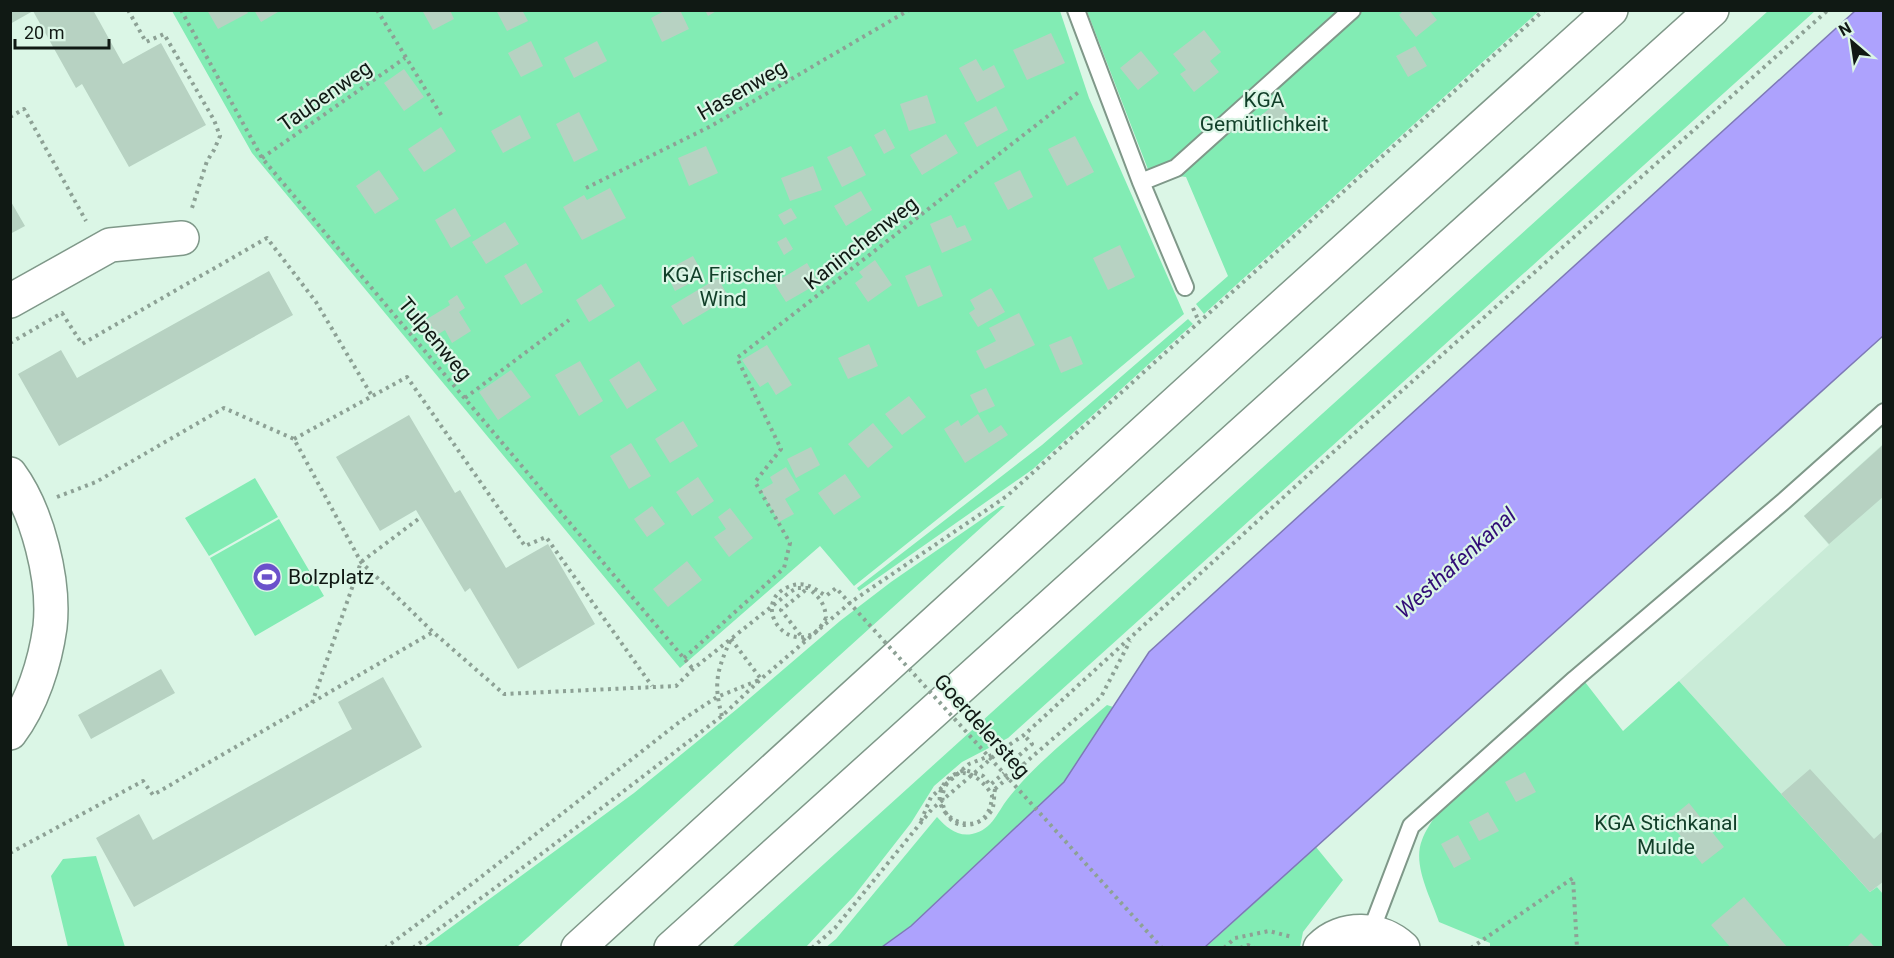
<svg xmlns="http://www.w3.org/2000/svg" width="1894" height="958" font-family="Roboto,sans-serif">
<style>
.built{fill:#c9ebd7}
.green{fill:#82ecb4}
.water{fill:#ada2fd;stroke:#7e79b7;stroke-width:1.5}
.building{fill:#b7d2c2}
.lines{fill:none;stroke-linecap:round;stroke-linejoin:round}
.service-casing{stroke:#7f9889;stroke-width:20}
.minor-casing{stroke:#7f9889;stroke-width:36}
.motorway-casing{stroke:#7f9889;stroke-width:36}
.path{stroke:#8da195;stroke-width:4;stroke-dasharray:3 4.5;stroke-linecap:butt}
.service{stroke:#fff;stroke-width:16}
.minor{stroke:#fff;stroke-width:33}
.motorway{stroke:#fff;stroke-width:33}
.path-bridge{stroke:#8da195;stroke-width:4;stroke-dasharray:3 4.5;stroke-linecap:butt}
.labels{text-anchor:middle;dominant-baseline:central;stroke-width:4.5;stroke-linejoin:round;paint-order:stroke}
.street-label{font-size:21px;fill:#101914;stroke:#dbf6e6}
.park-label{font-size:21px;fill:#113f29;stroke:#dbf6e6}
.poi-label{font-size:21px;fill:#101914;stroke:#dbf6e6;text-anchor:start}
.water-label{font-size:22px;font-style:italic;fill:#320d77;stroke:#dbf6e6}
</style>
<rect width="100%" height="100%" fill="#dbf6e6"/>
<!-- built -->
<path class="built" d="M1883,444V894L1877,887L1870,892L1679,681L1829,545L1804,516Z"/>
<!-- green -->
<path class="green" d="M172,11H1060L1089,98L1184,314L980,485L854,586L820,546L680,668L252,153Z
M1087,11H1539L1204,314L1196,304L1228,276L1186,177L1149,172Z
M1768,11H1815L1008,738L962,762L934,786L911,823L854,896L806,947H732Z
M1188,319L1193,324L1033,469L859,591L857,588L1042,445Z
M255,478L278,517L209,556L185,518Z
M1001,506H1005L517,947H424L634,793L737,709L840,621L891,582Z
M279,519L324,596L255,636L210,558Z
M1679,681L1870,892L1877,887L1883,894V947H1490V943L1439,922C1431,898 1412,865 1422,840C1425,831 1431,823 1436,815L1585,682L1623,731Z
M1107,705L1113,707L1064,782L911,926L882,947L825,948L836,939L937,817C946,827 957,837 972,834C993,830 998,810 1010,796C1038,761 1074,734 1107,705Z
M1316,847L1343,880L1303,932L1300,947L1205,948Z
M96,856L125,947H68L51,876L63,859Z"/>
<!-- water -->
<path class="water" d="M1855,11H1883V336L1205,947H882L911,926L1064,782L1149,652Z"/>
<!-- building -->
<path class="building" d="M10,10H93L123,64L161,43L206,125L129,167L82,84L76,88L33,11L10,24Z
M207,10H246L248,13L218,29Z
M254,10H277L278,12L261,22Z
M422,10H450L454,19L433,30Z
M496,10H522L528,21L507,31Z
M666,10H680L689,29L662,42L651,18Z
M705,10H718L708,16Z
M1404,10H1429L1437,20L1416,37L1399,15Z
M1204,30L1221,52L1210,61L1219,72L1194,92L1180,74L1186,70L1173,54Z
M1051,33L1065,63L1027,80L1013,50Z
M531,41L543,66L521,77L508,53Z
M597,41L607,61L574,78L564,58Z
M1415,46L1427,66L1408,77L1396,56Z
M1141,51L1159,73L1138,90L1120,68Z
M976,59L983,71L994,65L1005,87L977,102L959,68Z
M404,69L424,97L404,111L384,83Z
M927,95L936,123L909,131L900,104Z
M1277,102L1288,114L1268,132L1257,119Z
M996,106L1008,130L977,147L964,123Z
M579,112L598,150L574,162L556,124Z
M520,115L531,138L503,153L491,131Z
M441,127L456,151L424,172L408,149Z
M885,129L895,148L884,154L874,135Z
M946,134L958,153L922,175L910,155Z
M1075,136L1094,172L1067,186L1048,149Z
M706,146L718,173L689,186L678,158Z
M851,146L866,175L842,187L827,157Z
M813,166L822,190L790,201L781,178Z
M379,170L399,199L375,214L356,186Z
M1020,170L1033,197L1008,210L994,183Z
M610,188L626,218L582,240L563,207L584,195L587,200Z
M861,191L872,210L846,226L834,206Z
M10,200L25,226L10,234Z
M455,208L471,236L451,248L435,220Z
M791,208L797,218L784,225L778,215Z
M951,215L957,228L965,225L972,240L942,253L930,224Z
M505,222L519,244L486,264L472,242Z
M786,237L793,249L784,255L777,242Z
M1120,245L1135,277L1108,290L1093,258Z
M693,256L704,276L675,291L665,271Z
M875,260L892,285L868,302L855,283L863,277L859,272Z
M526,263L543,292L521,305L504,276Z
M807,263L819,283L786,302L774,283Z
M930,265L943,296L918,307L905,276Z
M269,271L293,315L59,446L18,374L61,350L77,378Z
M718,278L729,298L683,325L671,306Z
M601,284L615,306L589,322L576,300Z
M991,288L1005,312L978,327L969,313L975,309L970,300Z
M457,295L465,308L459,312L471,331L452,343L445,330L437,335L427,319L450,305L448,301Z
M1019,313L1035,345L985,369L976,351L996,341L989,328Z
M1071,336L1083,364L1061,373L1049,345Z
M869,344L878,366L848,379L838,358Z
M767,345L792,385L776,395L768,382L760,387L742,360Z
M580,361L603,401L579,416L555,375Z
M639,361L657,390L627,409L609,380Z
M511,370L531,397L498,420L479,392Z
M986,388L995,406L979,413L970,395Z
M909,396L926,417L902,435L885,414Z
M978,414L989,433L1001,425L1008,435L965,463L944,429L958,420L961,426Z
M409,415L455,493L460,490L506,568L548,544L595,624L518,669L470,588L465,592L416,510L380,531L336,457Z
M683,421L698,446L670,463L655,439Z
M873,423L893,447L868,468L848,444Z
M631,443L651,476L629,489L610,456Z
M1884,444V496L1829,544L1804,516Z
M811,447L820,465L796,478L787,459Z
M786,467L800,490L785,499L794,514L779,522L761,490L773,483L770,477Z
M845,474L861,497L834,515L818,493Z
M698,477L714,501L692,516L676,492Z
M652,506L665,524L647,537L634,519Z
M730,508L753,538L729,557L714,537L726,529L718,517Z
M687,561L702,580L668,607L653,589Z
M161,669L175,693L91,739L78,715Z
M383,677L422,747L134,907L96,838L139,814L153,840L352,729L338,702Z
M1810,769L1874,839L1884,830V881L1870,892L1781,794Z
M1525,772L1536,792L1516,802L1505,782Z
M1689,803L1724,847L1702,864L1668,820Z
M1488,812L1499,831L1479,841L1469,822Z
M1458,835L1471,859L1454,868L1441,844Z
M1744,897L1788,948H1731L1711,925Z
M1861,933L1876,948L1848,946Z"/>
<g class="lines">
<!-- service casing -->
<g class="service-casing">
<path id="service" d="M1076,10L1141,182L1185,287
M1141,182L1176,168L1352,10
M1371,931L1411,826L1575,679L1784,501L1884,412"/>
</g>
<!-- minor casing -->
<g class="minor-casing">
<path id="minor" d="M10,301L110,245L182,238
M10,474C38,512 55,581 50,627C45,663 32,704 10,733
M1320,948C1342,925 1381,927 1403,948"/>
</g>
<!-- motorway casing -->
<g class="motorway-casing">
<path id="motorway" d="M578,948L1247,338L1611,10
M671,948L1712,10"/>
</g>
<!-- path -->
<path class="path" d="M128,10L146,42L164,34L214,120L220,136L214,150L207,161L192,208
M181,10L262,158L693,669
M377,10L443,118
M10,117L24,109L86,221
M262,158L405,58
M586,188L711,126L909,10
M1193,308L1199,322
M10,343L62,313L82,344L267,238L316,302L372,396
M465,398L569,320
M294,439L407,377L525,546L546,537L652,686
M57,497L96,482L224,408L294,439L361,562L433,632L504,694L676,686L693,669L790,592L797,588H808C819,597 825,603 826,618
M731,639L761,679
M805,641L781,610L808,588
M684,658L784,568L790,543L755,482L781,449L737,358L1080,91
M312,703L361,562L421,517
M722,716C713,683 717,670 731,639
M1023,766L1016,758L1032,744L1024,735
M995,789L1101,697L1130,641
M921,821L931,797L969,764L997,753
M10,853L143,781L153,795L433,632
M385,948L477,880L682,720L717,697L759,680
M413,948L548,849L722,716L761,679L851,602L1007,496L1544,10
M812,948L835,928L932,809L1000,751L1024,735L1310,473L1828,10
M1224,948L1235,938L1269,931L1292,937
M1236,948H1259
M1471,948L1573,878L1577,948"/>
<!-- service -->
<use href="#service" class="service"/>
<!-- minor -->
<use href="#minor" class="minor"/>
<!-- motorway -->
<use href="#motorway" class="motorway"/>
<!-- path-bridge -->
<path class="path-bridge" d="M826,618C823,623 819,630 814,633C783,652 752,602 788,587C804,580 812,587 826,596L836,588L1162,948
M995,789C994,795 994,802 993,807C989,820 970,828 958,824C941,817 938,793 949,781C963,762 984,781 992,795C990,851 915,814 948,779C952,775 959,772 965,770L983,776L990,785L1004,773
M1240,948L1248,945L1255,948"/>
</g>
<!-- icons -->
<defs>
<g id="stadium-disc" transform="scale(1.5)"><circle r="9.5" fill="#6b51cb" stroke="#dbf6e6"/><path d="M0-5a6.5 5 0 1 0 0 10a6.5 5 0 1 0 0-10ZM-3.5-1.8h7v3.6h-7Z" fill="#fff"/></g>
</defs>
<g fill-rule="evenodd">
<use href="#stadium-disc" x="267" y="577"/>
</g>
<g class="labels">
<!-- street labels -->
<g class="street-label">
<text transform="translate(742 90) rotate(-30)">Hasenweg</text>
<text transform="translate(325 96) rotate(-35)">Taubenweg</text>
<text transform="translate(861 243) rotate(-38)">Kaninchenweg</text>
<text transform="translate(435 339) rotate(50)">Tulpenweg</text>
<text transform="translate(982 726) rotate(48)">Goerdelersteg</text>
</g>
<!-- park labels -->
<g class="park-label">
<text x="1264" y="100">KGA<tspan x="1264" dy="24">Gemütlichkeit</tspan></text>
<text x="723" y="275">KGA Frischer<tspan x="723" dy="24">Wind</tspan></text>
<text x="1666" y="823">KGA Stichkanal<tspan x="1666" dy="24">Mulde</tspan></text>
</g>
<!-- poi labels -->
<g class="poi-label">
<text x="288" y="577">Bolzplatz</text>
</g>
<!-- water labels -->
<g class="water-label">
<text transform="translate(1456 563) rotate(-42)">Westhafenkanal</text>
</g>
</g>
<!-- border -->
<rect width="1894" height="958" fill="none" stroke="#101914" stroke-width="24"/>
<!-- north arrow -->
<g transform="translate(1852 42) rotate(331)" stroke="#dbf6e6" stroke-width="4.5" paint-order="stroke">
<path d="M0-4.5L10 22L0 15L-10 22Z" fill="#101914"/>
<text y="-9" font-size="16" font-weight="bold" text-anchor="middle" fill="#101914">N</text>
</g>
<!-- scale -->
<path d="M15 39v9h94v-9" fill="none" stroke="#101914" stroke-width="3"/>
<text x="24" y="39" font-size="18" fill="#101914" stroke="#dbf6e6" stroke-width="4.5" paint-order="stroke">20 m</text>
</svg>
